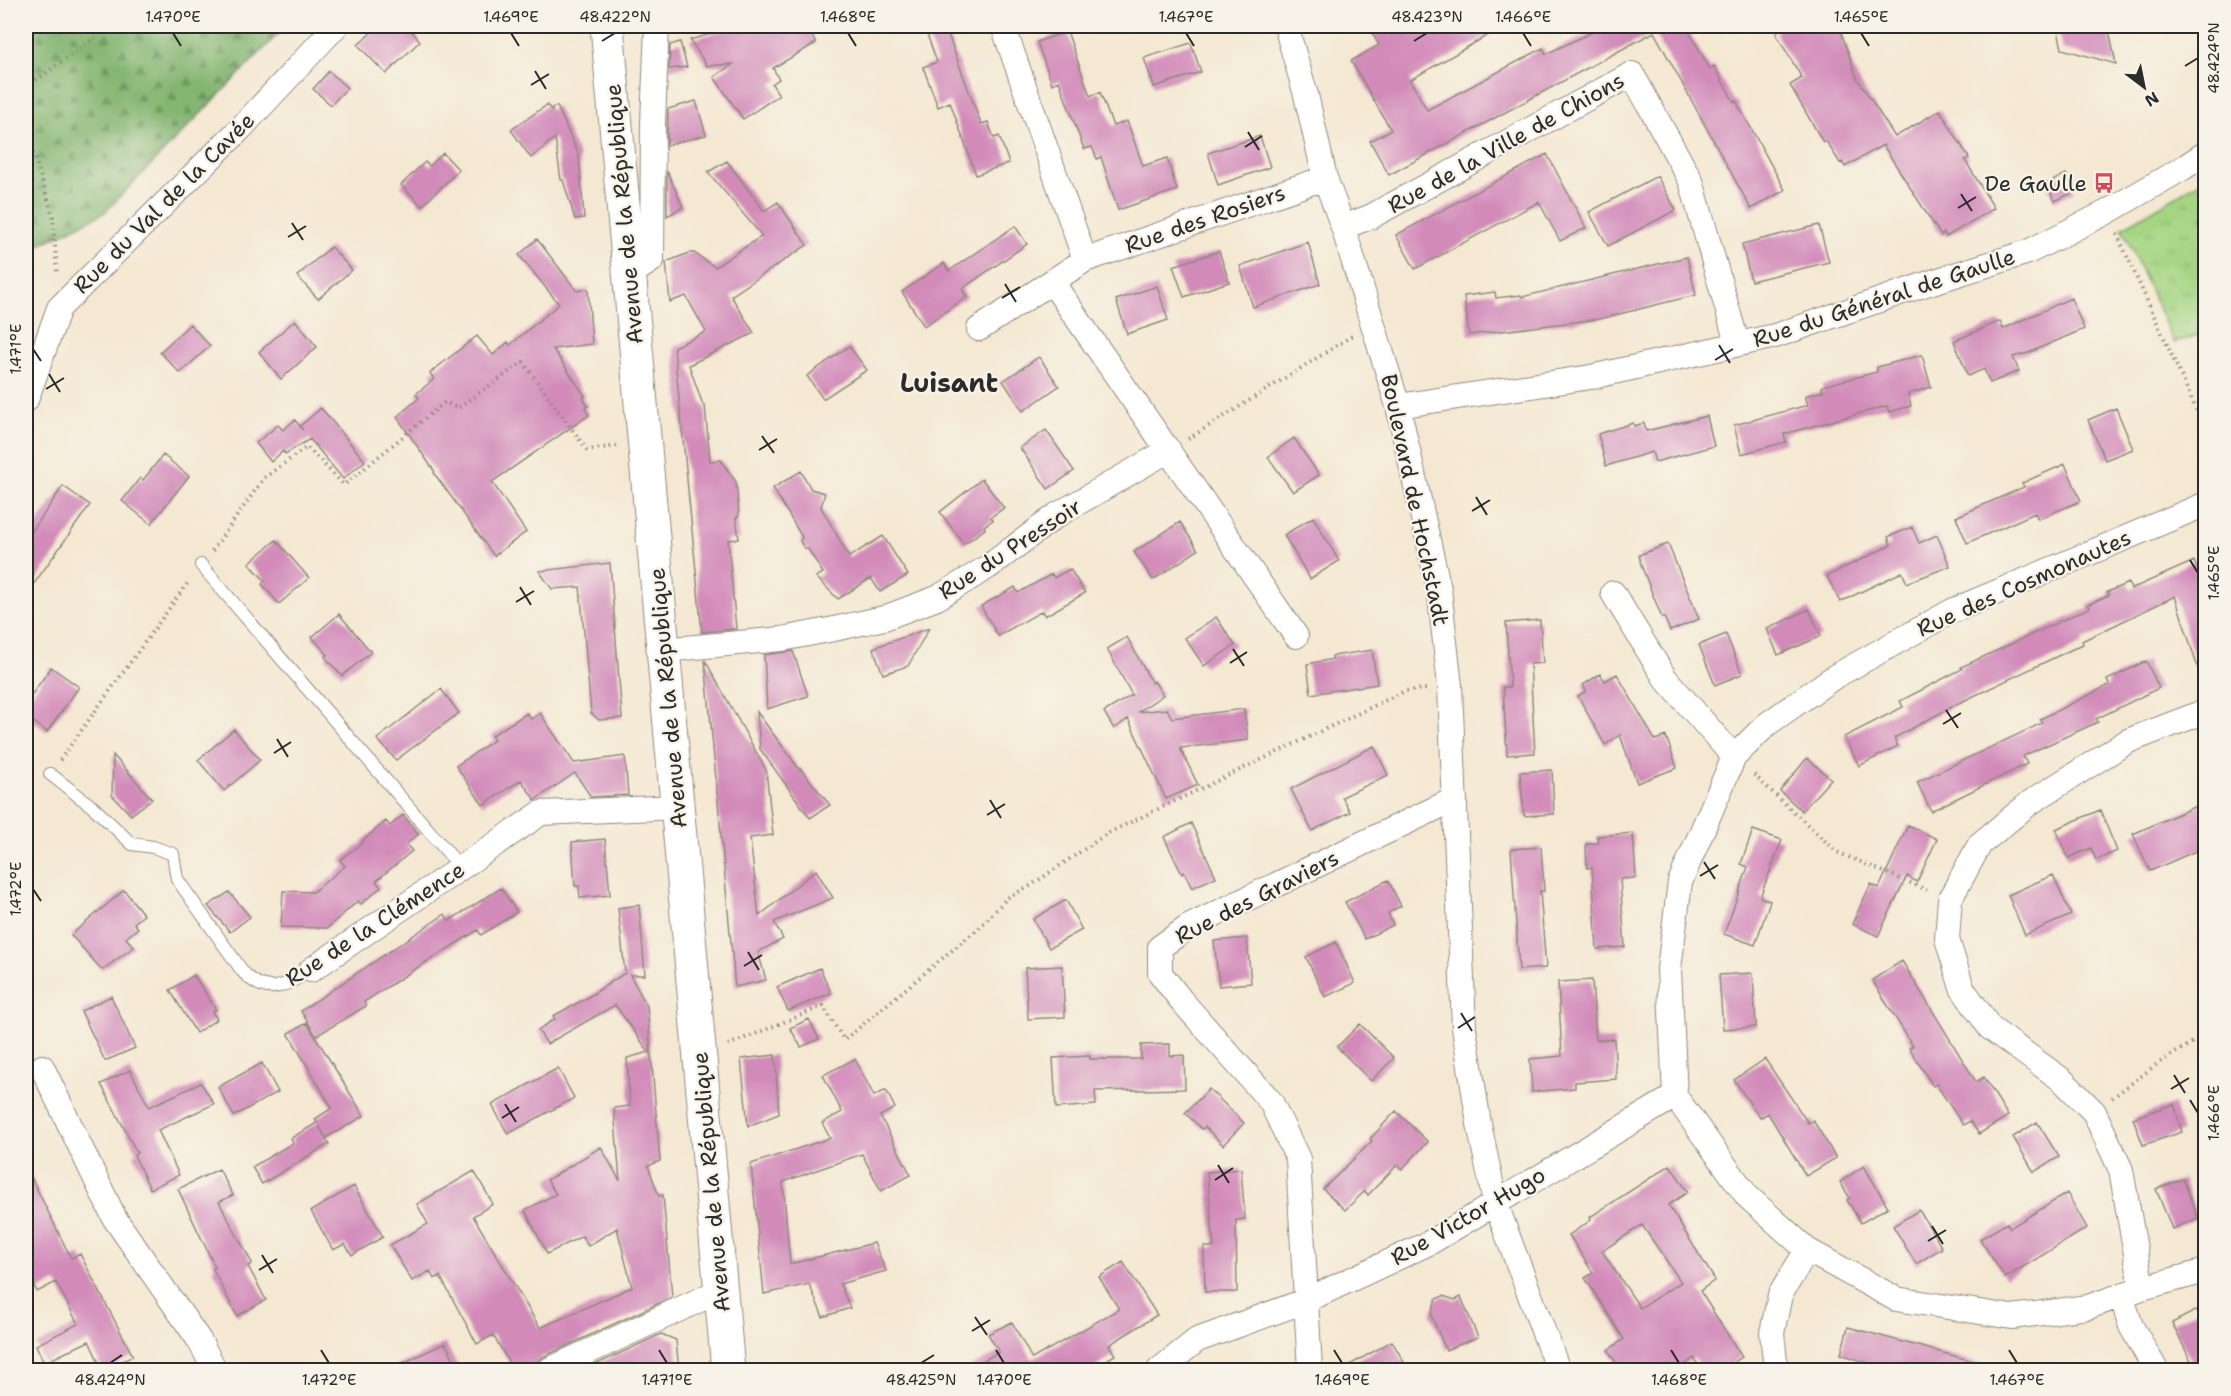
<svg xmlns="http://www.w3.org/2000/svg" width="2231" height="1396" font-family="'Shantell Sans',sans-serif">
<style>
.forest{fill:url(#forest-firs);stroke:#58704e;stroke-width:1.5}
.park{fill:url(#park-tufts);stroke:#688057;stroke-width:1.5}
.building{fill:#d28ab9;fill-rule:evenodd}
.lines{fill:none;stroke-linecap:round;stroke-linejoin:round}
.lane-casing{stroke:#908a7e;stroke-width:14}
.street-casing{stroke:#908a7e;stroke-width:26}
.secondary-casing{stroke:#908a7e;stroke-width:35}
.path{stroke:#908a7e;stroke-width:4;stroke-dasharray:1.5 4.5;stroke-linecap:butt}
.lane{stroke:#fff;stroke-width:12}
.street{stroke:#fff;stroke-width:24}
.secondary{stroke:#fff;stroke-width:33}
.ticks{fill:none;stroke:#2b2b2b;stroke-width:2}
.labels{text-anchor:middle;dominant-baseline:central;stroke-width:4.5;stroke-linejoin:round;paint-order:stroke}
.street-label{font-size:22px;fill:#2b2b2b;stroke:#f7f3e8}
.poi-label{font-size:22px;fill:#2b2b2b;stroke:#f7f3e8;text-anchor:end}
.quarter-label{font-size:26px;font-weight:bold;fill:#2b2b2b;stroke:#f7f3e8}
.neatline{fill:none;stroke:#2b2b2b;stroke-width:2}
.ticks-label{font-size:15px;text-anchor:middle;fill:#2b2b2b}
</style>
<defs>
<pattern id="forest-firs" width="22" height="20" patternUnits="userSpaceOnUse" patternTransform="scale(1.5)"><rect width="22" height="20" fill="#84b671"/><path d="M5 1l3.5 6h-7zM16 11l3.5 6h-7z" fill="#6c945d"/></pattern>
<pattern id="park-tufts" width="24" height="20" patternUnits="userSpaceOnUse" patternTransform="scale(1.5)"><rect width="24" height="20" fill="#a5d583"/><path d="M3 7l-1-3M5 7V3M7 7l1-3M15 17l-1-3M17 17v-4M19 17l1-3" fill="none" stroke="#8eb771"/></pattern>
</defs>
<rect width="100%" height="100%" fill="#f7f3e8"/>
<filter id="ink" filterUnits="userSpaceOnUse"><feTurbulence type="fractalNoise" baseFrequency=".0167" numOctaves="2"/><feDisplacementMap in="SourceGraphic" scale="12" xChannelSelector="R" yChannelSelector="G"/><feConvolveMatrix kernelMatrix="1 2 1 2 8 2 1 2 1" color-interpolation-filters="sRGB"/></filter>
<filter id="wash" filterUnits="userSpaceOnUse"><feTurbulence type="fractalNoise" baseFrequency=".008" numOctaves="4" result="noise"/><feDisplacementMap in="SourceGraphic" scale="24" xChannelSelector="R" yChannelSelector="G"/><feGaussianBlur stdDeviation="1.35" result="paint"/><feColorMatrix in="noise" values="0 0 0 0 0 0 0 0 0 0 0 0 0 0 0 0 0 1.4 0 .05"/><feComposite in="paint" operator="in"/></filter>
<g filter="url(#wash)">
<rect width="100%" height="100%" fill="#f4e8d2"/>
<!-- forest -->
<path class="forest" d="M26,26H286L104,213L35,247L26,239Z"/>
<!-- park -->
<path class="park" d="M2205,179V333L2174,343L2122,228Z"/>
<g id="blocks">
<!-- building -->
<path class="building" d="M378,26H407L420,41L386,74L358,45Z
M739,26H806L816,43L773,68L779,79L772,84L779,95L743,119L714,77L733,64L707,66L690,40Z
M924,26H945L981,124L988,122L994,138L999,136L1009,163L976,175L950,102L938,107L923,67L937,62Z
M1368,26H1445L1448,32L1461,26H1504L1410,80L1427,110L1543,48L1546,54L1605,26H1686L1710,69L1714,66L1734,102L1736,101L1785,190L1751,209L1654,32L1389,175L1370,141L1391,130L1351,61L1379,45Z
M1774,26H1839L1857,78L1895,137L1940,110L1969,158L1965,160L1994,208L1946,237L1944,233L1941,236L1883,145L1845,167L1842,162L1840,163L1826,141L1823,142L1790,85L1802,78L1776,34L1778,33Z
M2057,26H2108L2116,64L2062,49Z
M1067,31L1090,96L1100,92L1113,126L1127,121L1143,166L1167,158L1177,190L1118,210L1101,157L1097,159L1092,147L1084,149L1059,81L1052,84L1037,42Z
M680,42L687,67L669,69L670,45Z
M1191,43L1201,72L1154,87L1144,58Z
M329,71L347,88L331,105L313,89Z
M696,101L706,135L667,145L668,109Z
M547,105L552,111V108L557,106L579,156L584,218L575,219L563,180H561L555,138L531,158L511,130Z
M1260,136L1270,167L1218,185L1208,153Z
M443,153L459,170L422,206L401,185L425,162L430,166Z
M1547,154L1586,228L1560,241L1539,202L1415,269L1396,235Z
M727,161L764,211L778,202L807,245L731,296L754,333L689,365L703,405H705L710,461L721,460L736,482L739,516L736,518L739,539L728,540L736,629L702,632L674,347L706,332L686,296L670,302L666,262L689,253H694L715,267L762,236L708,172Z
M667,171L683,207L667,216Z
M2066,174L2074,192L2055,201L2046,184Z
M1657,176L1676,210L1608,246L1589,212Z
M1819,225L1829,262L1751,281L1742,244Z
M1015,226L1027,244L962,289L967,297L924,326L902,292L944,263L949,271Z
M537,239L577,291L588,289L592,344L553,349L585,396L583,398L588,406L585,408L589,415L492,482L526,532L494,556L434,473L435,472L397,417L419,398L416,394L434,379L430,373L477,336L493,355L508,342L510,345L559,304L519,255Z
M1308,242L1320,284L1253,307L1240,266Z
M331,247L352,270L318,299L297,276Z
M1219,251L1229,282L1184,297L1173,266Z
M1687,257L1696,295L1599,319L1469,335L1464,296L1495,292L1496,298L1521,295L1522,297Z
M1157,286L1168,320L1127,334L1116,300Z
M2071,298L2084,329L2028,353L2013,357L2019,371L1990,383L1984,369L1968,376L1954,341L2000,321L2003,329Z
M295,320L317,347L281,379L259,352Z
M190,324L210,346L180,373L160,352Z
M849,346L867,370L823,399L807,376Z
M1922,355L1931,387L1908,394L1911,406L1889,412L1887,406L1784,434L1786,442L1741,454L1734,425L1808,405L1805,396L1823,391L1822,386L1877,372V367Z
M1039,357L1059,386L1023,411L1003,381Z
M321,408L365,461L343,479L310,439L285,454L283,451L271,462L256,443L278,425L283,430L295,420L303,430L300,426Z
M2116,408L2133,449L2105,460L2088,420Z
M1707,416L1714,446L1655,462L1652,452L1606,466L1598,434L1633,423L1634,426L1644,423L1646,431Z
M1046,430L1074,471L1048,489L1020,448Z
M1294,438L1319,475L1293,492L1268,457Z
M163,455L189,476L151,524L122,501L140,478L143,480Z
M2065,464L2081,501L2038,519L2035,513L1967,543L1956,517L2024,487L2022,483Z
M801,471L811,489L825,493L821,507L849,557L883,536L908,575L880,592L871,578L838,599L816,577L823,573L808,549L804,548L800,541L802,537L773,488Z
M982,479L1004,508L991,517L993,520L984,526L985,529L964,544L940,512Z
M63,486L90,505L26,595V540Z
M1313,517L1339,561L1310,579L1284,535Z
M1180,522L1198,550L1153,580L1134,552Z
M1912,527L1919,543L1937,535L1950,566L1907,583L1902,572L1840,602L1827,576L1891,545L1888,537Z
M276,540L309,578L279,604L262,584L265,581L249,563Z
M1668,544L1699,619L1670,631L1664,617L1662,618L1641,565L1639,555Z
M2194,561L2205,587V677L2201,678L2175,596L2082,641L2083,644L1957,704L1894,738L1898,746L1859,766L1844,737L1903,707L1900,701L1962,669L1961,667L2089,608L2087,605L2109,595L2107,592L2128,583L2131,589Z
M610,563L622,718L599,720L591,713L580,587L552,589L539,571Z
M1070,569L1085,593L1045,616L1042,611L998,636L981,606L1015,587L1018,593L1052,574L1054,578Z
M1809,609L1821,636L1778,655L1767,629Z
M339,614L371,652L342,676L325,657L328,655L312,637Z
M1216,617L1235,645L1204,666L1185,638Z
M1540,620L1543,663L1530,664L1535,753L1507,755L1503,687H1510L1506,623Z
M929,628L908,666L883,674L873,648Z
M1726,634L1742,674L1715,685L1699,645Z
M1127,637L1152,683L1154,681L1163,695L1138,712L1167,709L1172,718L1244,709L1248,740L1180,748L1198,785L1166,799L1128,719L1114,729L1104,712L1132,695L1107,649Z
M1372,650L1377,684L1311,694L1307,664L1333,659L1332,656Z
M793,651L808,696L767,709L764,655Z
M705,660L766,770L773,835L750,838L759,916L816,870L833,898L774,922L783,939L758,952L766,980L735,987Z
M2146,661L2159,688L2096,719L2098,722L2023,756L2027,764L1931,811L1917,782L2042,723L2040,719L2109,685L2107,680Z
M51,667L79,687L47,732L26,716V703Z
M1600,674L1605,681L1617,674L1655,740L1666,736L1677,768L1637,783L1620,735L1605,745L1578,696L1586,691L1583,685Z
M441,689L459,713L396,760L377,739Z
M757,712L800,770L801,769L830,805L810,818L760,749Z
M527,713L531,719L540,713L574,763L625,756L628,795L591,797L575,773L535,800L521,780L483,805L456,766L494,740L491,736Z
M234,729L260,760L224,791L198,760Z
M1374,746L1388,775L1342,797L1350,812L1312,831L1291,789Z
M113,755L152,799L131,815L112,795Z
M1807,758L1831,779L1802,811L1780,791Z
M1552,770L1554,814L1524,816L1520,772Z
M2205,802V847L2150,871L2133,834Z
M2100,810L2117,851L2096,860L2091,848L2068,858L2056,829Z
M403,815L419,834L406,844L412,851L376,881L381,887L361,904L358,901L327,928L281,927L283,891L313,892L345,866L340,860L363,842L362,841L386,821L390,826Z
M1191,823L1216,877L1192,888L1184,872L1182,874L1164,837Z
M1908,825L1937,839L1917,882L1907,876L1878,936L1852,924L1871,884L1879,888Z
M1753,830L1782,840L1760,897L1770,901L1755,945L1724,934L1748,867L1741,864Z
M1633,833L1636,878L1620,879L1625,947L1597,949L1592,867L1587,868L1586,844L1598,843L1597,836Z
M605,839L610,895L580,898L579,886H575L572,842Z
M1541,847L1544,891H1540L1546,968L1519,970L1511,849Z
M2053,875L2071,915L2025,935L2008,895Z
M1388,880L1401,906L1388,913L1393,925L1365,939L1345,902Z
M501,888L517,912L481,935L478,930L412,971L364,1002L366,1006L316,1036L301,1011L445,914L449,921Z
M124,890L144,915L134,923L138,928L126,938L134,947L102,970L71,935Z
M229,892L250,917L230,932L208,906Z
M1066,900L1082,930L1049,948L1033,919Z
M639,905L645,975H630L647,1006L660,1161L648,1166L659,1196L663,1195L672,1297L543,1357L537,1362L535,1371H514L493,1335L477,1344L440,1276L434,1279L430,1271L412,1281L390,1245L428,1224L417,1204L474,1171L493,1204L473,1216L540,1328L632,1287L617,1228L588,1246L582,1236L547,1254L525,1210L556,1194L547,1180L601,1147L620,1181L614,1108L630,1106L627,1058L649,1052L615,1005L547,1044L538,1030L555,1019L553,1016L585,999L625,973L618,908Z
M1247,938L1251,983L1219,986L1214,941Z
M1336,942L1355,983L1325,997L1306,957Z
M1902,961L1976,1082L1984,1077L2008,1116L1979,1134L1970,1121L1963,1125L1936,1084L1933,1086L1909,1048L1913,1046L1872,980Z
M1062,966L1065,1017L1028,1019L1025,968Z
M820,968L831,993L788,1011L777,987Z
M1753,973L1756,1027L1723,1029L1719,975Z
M194,975L216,1010L212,1012L217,1019L196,1033L170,990Z
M1592,980L1596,1040L1614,1039L1616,1079L1575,1082V1088L1532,1092L1530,1059L1562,1056L1558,982Z
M111,996L135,1048L105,1061L81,1011Z
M809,1019L819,1039L801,1047L790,1028Z
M307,1023L364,1116L326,1138L319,1126L329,1144L262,1184L252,1167L293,1143L291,1138L317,1123L315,1119L332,1108L288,1033Z
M1360,1024L1394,1058L1371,1081L1337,1047Z
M1170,1044V1056L1184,1055L1185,1089L1095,1091L1096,1105L1056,1108L1053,1058L1090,1056V1059H1141V1045Z
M775,1055L779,1114L748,1126L741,1059Z
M855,1059L874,1096L886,1090L895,1108L880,1116L911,1175L881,1191L862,1154L783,1182L790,1264L874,1243L886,1271L840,1284L850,1308L823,1317L809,1284L764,1294L751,1164L830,1138L822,1123L842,1112L823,1075Z
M1765,1059L1808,1123L1813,1120L1836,1158L1806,1176L1768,1113L1760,1118L1734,1080Z
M262,1063L278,1092L234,1116L218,1087Z
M558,1068L574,1098L508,1134L492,1105Z
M130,1070L149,1107L201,1083L214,1104L158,1130L179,1175L150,1189L134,1155L137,1153L101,1084Z
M1209,1089L1244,1123L1223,1145L1205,1127L1202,1129L1185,1113Z
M2174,1104L2182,1132L2143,1145L2133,1118Z
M1396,1111L1428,1142L1402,1169L1397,1165L1368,1195L1365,1191L1345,1210L1323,1189L1372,1141L1370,1139Z
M2037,1122L2059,1157L2034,1172L2013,1137Z
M1670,1165L1688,1192L1668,1205L1715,1280L1700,1291L1742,1357L1733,1363L1737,1371H1702L1694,1358L1676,1371H1621L1608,1350L1624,1339L1585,1278L1593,1273L1569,1235L1591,1220L1590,1217ZM1642,1225L1681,1282L1640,1308L1602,1251Z
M1864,1166L1888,1207L1861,1223L1847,1200L1850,1198L1840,1182Z
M26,1167L71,1258L80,1254L133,1356L103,1371L89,1341L44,1363L36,1345L78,1324L56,1282L37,1292L26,1269Z
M219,1169L233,1195L219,1202L252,1263L248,1266L266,1300L237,1316L213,1269L215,1267L178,1189Z
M1241,1169L1245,1219L1236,1220L1237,1292H1205L1204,1247H1214L1207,1172Z
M2183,1179L2198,1218L2172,1229L2156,1189Z
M354,1186L383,1237L352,1255L345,1244L333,1250L311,1211Z
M2067,1193L2087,1228L2005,1278L1980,1239L2007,1223L2010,1228Z
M1919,1210L1942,1248L1916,1264L1893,1226Z
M1123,1262L1157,1315L1109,1345L1115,1355L1088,1371H963L999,1352L988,1334L1012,1322L1032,1359L1119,1309L1099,1277Z
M1443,1296L1455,1300L1461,1297L1478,1337L1446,1350L1431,1315L1436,1299Z
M2197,1310L2205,1326V1371H2196L2172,1323Z
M1848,1327L1984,1364V1371H1873L1875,1365L1841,1354Z
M661,1334L676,1340L679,1371H582Z
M1392,1341L1409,1371H1339Z
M445,1343L461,1371H386Z"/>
</g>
</g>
<g filter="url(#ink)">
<use href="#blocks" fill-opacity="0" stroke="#908a7e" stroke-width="1.5"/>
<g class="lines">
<!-- lane casing -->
<g class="lane-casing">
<path id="lane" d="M201,565L461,868
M50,774L94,808L132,844L153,847L173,854L177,879L243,972C267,998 285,986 311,970"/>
</g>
<!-- street casing -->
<g class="street-casing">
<path id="street" d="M1003,26L1085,260
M1286,26L1306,95L1325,178L1343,227L1398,406L1439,589L1450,686L1464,1028L1479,1124L1495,1202L1558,1370
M1343,227L1370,217L1632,74L1691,181L1737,343
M629,275L652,260L653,122L657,26
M1052,282L1296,636
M979,329L1085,260L1325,178
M26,400L59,308L240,129L336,26
M1398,406L1591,377L1775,336L1929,283L2028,252L2107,212L2183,168L2206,153
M2206,504L1952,611L1834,677L1766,725L1734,757L1680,882L1669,969L1675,1096L1747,1196L1807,1250L1896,1299L2012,1317L2088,1307L2142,1288L2206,1271
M1613,593L1665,678L1734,757
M663,650L782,639L834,629L884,618L937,598L988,567L1057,515L1169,450
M311,970L541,813L678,807
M42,1067L115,1219L199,1340L215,1370
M2142,1288L2121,1170L2094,1112L2062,1080L1990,1028L1962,988L1947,939L1950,899L1980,844L2031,802L2128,741L2206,711
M2121,1295L2131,1326L2156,1370
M549,1370L721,1290
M1159,1370L1197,1340L1305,1301L1429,1243L1675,1096
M1310,1370L1298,1159L1271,1102L1181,1000L1160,973V947L1190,926L1455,799
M1776,1370L1772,1333L1780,1295L1807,1250"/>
</g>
<!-- secondary casing -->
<g class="secondary-casing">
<path id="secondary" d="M607,26L728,1370"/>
</g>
<!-- path -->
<path class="path" d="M26,87L112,26
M26,130L53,216L57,274
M2117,234L2206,431
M1188,439L1352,336
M212,551L264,478L307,447L344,485L445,402L458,408L523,362L587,450L617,446
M26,760L35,766
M60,760L189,581
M1754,775L1837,852L1927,890
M728,1045L823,1006L844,1040L979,928L1007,898L1030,886L1108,833L1405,691L1426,689
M2112,1098L2157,1064L2206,1034"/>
<!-- lane -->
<use href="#lane" class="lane"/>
<!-- street -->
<use href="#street" class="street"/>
<!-- secondary -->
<use href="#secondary" class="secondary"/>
</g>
</g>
<!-- ticks -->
<path class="ticks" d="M173,33L181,46M511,33L519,46M848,33L856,46M1186,33L1194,46M1523,33L1531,46M1861,33L1869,46M602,41L615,33M1414,41L1427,33M2185,66L2198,58M535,71L546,89M531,85L549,74M1248,132L1259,150M1245,147L1262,136M1961,194L1972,211M1958,208L1976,197M292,223L303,240M288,237L306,226M1005,284L1016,302M1002,298L1020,287M1719,345L1730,363M33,349L41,361M1715,360L1733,349M49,374L60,392M46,389L64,378M762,436L774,453M759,450L777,439M1476,497L1487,515M1472,511L1490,500M2190,560L2198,573M520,587L531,605M516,602L534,591M1233,649L1244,666M1230,663L1247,652M1946,710L1958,728M1943,724L1961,713M277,739L288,757M274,753L291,742M990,800L1001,818M987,815L1005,804M1704,862L1715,879M1700,876L1718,865M33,889L41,901M748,952L759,970M744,966L762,955M1461,1013L1472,1031M1458,1028L1475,1017M2174,1075L2185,1093M2171,1089L2189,1078M2190,1100L2198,1113M505,1104L516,1122M502,1118L519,1107M1218,1165L1229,1183M1215,1180L1233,1168M1932,1226L1943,1244M1928,1241L1946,1230M262,1255L273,1273M259,1270L277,1259M975,1317L987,1335M972,1331L990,1320M321,1350L329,1363M659,1350L667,1363M996,1350L1004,1363M1334,1350L1342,1363M1671,1350L1679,1363M2009,1350L2017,1363M110,1363L122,1355M921,1363L934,1355"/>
<!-- icons -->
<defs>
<g id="bus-bare" transform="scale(1.62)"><path d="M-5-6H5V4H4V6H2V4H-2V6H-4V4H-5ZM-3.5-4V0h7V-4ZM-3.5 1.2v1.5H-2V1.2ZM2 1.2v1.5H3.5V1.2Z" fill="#d1495b" stroke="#f7f3e8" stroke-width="2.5" paint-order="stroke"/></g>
</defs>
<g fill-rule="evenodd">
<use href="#bus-bare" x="2104" y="183"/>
</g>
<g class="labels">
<!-- street labels -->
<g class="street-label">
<text transform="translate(1506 143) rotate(-29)">Rue de la Ville de Chions</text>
<text transform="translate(164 203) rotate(-45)">Rue du Val de la Cavée</text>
<text transform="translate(624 214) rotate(-95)">Avenue de la République</text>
<text transform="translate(1205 219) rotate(-19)">Rue des Rosiers</text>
<text transform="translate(1884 298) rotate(-18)">Rue du Général de Gaulle</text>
<text transform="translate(1415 500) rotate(78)">Boulevard de Hochstadt</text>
<text transform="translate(1010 549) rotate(-33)">Rue du Pressoir</text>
<text transform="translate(2024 583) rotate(-24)">Rue des Cosmonautes</text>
<text transform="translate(668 698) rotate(-95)">Avenue de la République</text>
<text transform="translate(1257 897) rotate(-27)">Rue des Graviers</text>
<text transform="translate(375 924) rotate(-33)">Rue de la Clémence</text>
<text transform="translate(711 1182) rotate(-95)">Avenue de la République</text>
<text transform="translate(1468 1216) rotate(-30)">Rue Victor Hugo</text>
</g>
<!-- poi labels -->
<g class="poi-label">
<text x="2087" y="183">De Gaulle</text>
</g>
<!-- quarter labels -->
<g class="quarter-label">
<text x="949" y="382">Luisant</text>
</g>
</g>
<!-- margin -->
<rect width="2231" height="1396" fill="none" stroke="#f7f3e8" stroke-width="66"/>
<!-- north arrow -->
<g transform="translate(2144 87) rotate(148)" stroke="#f7f3e8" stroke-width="4.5" paint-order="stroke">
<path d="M0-4.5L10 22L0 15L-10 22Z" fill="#2b2b2b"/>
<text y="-9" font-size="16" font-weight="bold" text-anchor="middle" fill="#2b2b2b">N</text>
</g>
<rect x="33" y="33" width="2165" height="1330" class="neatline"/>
<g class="ticks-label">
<text x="173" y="22">1.470°E</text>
<text x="511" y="22">1.469°E</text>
<text x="615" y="22">48.422°N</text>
<text x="848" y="22">1.468°E</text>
<text x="1186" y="22">1.467°E</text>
<text x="1427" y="22">48.423°N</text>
<text x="1523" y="22">1.466°E</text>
<text x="1861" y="22">1.465°E</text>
<text transform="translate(2214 58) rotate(-90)" y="5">48.424°N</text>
<text transform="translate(16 349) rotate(-90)" y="5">1.471°E</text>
<text transform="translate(2214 573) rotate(-90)" y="5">1.465°E</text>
<text transform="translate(16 889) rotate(-90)" y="5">1.472°E</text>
<text transform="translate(2214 1113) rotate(-90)" y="5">1.466°E</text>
<text x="110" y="1385">48.424°N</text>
<text x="329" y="1385">1.472°E</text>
<text x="667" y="1385">1.471°E</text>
<text x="921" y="1385">48.425°N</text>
<text x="1004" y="1385">1.470°E</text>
<text x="1342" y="1385">1.469°E</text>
<text x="1679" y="1385">1.468°E</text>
<text x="2017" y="1385">1.467°E</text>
</g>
</svg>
